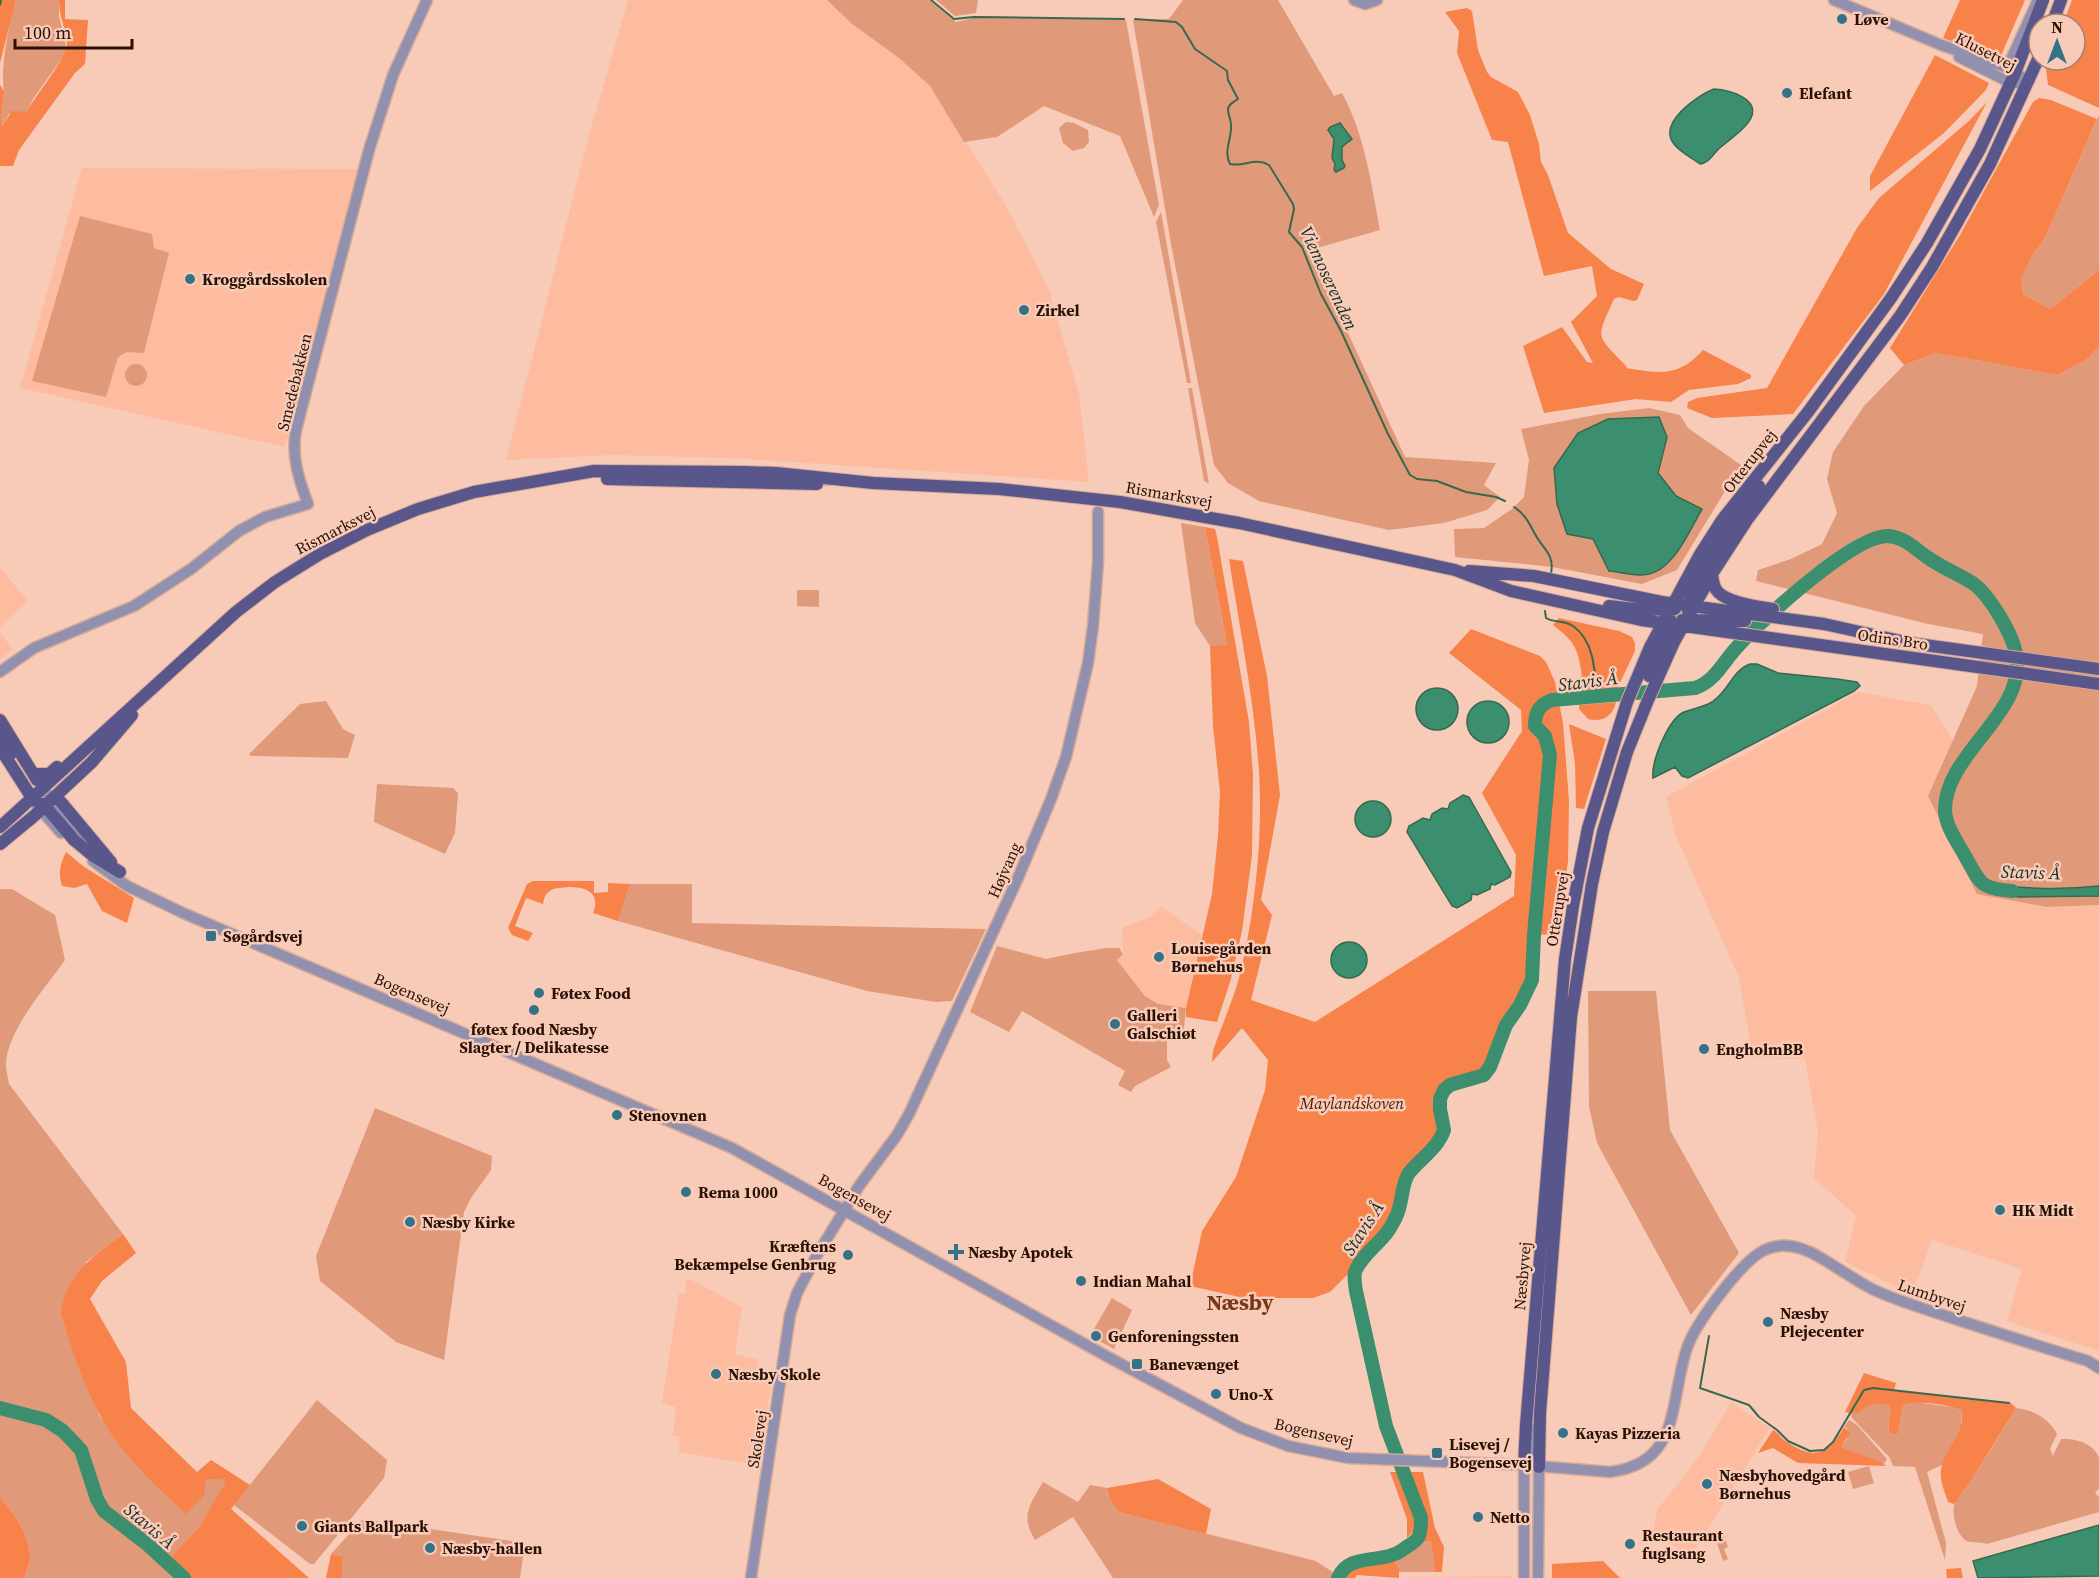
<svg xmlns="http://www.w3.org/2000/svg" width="2099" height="1578" font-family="'Source Serif 4',serif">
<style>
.built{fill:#fdbc9f}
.green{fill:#e09979;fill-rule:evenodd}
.forest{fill:#f7824a}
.water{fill:#3c8f6e;stroke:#37694e;stroke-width:1.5}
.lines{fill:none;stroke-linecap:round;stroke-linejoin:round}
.stream{stroke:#37694e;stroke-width:2}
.river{stroke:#3c8f6e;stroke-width:14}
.minor-casing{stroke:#d3aa98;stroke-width:13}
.major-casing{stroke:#d3aa98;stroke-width:14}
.minor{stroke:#9191af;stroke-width:10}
.major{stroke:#58568a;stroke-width:12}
.poi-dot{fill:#347288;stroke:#f8cbb8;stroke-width:2}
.labels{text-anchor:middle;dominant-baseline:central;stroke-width:5;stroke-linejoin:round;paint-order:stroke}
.poi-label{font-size:16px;font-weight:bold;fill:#2b1105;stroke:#f8cbb8;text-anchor:start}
.street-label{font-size:16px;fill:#2b1105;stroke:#f8cbb8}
.park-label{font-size:16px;font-style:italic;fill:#481c05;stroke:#f8cbb8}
.water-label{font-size:18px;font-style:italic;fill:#152f24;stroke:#f8cbb8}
.district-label{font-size:22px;font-weight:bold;fill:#77381a;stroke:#f8cbb8}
</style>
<rect width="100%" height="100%" fill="#f8cbb8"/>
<!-- built -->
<path class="built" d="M628,0H827L852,24L899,58L930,86L1004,202L1049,290L1079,394L1089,482L731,458L612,455L506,460L589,135Z
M82,168L358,169L285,447L20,388Z
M0,568L28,601L0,627Z
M0,632L13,650L0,659Z
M1858,692L1931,705L1953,740L1928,796L2047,907L2099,905V1351L2007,1321L2022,1269L1932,1240L1912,1294L1845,1262L1856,1216L1814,1178L1818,1132L1805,1059L1753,1058L1739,978L1676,836L1666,797Z
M1162,907L1202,935L1186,1008L1158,1004L1145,996L1117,959L1123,954L1122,928L1150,917Z
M686,1280H692L742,1307L735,1354L759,1360L756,1372L773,1375L758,1465L679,1452L680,1437L673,1435L676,1407L662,1403L679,1293L685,1294Z
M1731,1402L1770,1428L1691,1556L1653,1533L1657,1510L1698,1458Z
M1512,1576V1578L1399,1577Z"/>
<!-- green -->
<path class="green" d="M16,0H59C59,5 59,10 59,15C61,30 68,39 65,54L33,99L27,113L9,114L2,126L1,123L4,91C0,68 9,24 16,0Z
M827,0H929L956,22L982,16L1126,20L1159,205L1154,217L1120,136L1044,106L997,137L964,142L930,86L899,58L852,24Z
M936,0H978L976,13L955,16Z
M1183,0H1278L1334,96L1342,93C1365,135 1371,183 1380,230L1310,250L1405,457L1496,463L1484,485L1500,497L1487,510L1444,523L1389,530L1259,501L1228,483L1214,465L1171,244L1133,20L1169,19ZM1340,123L1349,134V143L1342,147V160L1329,130L1330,127Z
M2099,115V270L2050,309L2023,294L2021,279L2031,258L2046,236Z
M1066,122L1074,123L1088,130L1089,142L1084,148L1073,151L1063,143L1059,128Z
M1161,212L1191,383H1187L1156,222Z
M80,216L152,234L154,248L169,253L144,353L127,352L118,357L106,397L32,381Z
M2099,347V905L2047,907L1977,894L1928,796L1977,686L1983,634L1928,624L1756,581L1758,570L1791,559L1822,544L1837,513L1827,479L1833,452L1864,406L1904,365L1936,353L2057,375L2086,360Z
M125 375a11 11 0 1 1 22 0a11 11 0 1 1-22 0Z
M1188,388H1192L1209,484L1204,481Z
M1649,408L1680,415L1688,428L1741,465L1677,570L1642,584L1552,567L1455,557L1454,529L1484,528L1512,509L1524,497L1529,460L1521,429L1600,414Z
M1181,523L1205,527L1227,646H1210L1195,623Z
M797,590H819V607L797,606Z
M326,701L343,729L355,735L348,758L251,756L249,754L300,704Z
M377,784L453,788L458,793L455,833L445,854L374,822Z
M630,884H692V923L986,929L952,1001L936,1002L867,991L618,921Z
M0,889H12L55,915L65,960C46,987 6,1032 6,1065C6,1071 8,1078 9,1084L123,1234L86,1262L63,1321L100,1417L206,1479H220L227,1482L199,1527L170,1558L169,1564L184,1578H24C26,1571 31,1561 30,1554C27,1532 15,1514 0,1498Z
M997,946L1046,959L1075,953L1107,948H1119L1123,954L1117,960L1145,996L1158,1004L1186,1008L1183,1036L1176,1039L1167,1040V1060L1171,1067L1135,1086L1131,1092L1118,1085L1125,1071L1022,1011L1009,1032L970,1012Z
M1588,991H1656L1670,1130L1739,1253L1691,1315L1597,1143L1589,1106Z
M375,1108L492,1156L491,1170L471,1198L464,1212L444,1360L396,1342L320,1281L316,1256Z
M1112,1298L1132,1310L1114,1349L1090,1336Z
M317,1400L387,1460L384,1478L314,1564H310L234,1505Z
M1915,1402L1951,1407L1962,1411L1961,1429L1942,1465L1927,1472L1946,1543L1945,1560L1915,1467L1893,1466L1890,1458L1852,1418L1851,1413L1857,1414C1867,1406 1878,1401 1890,1406L1891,1416L1888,1428L1898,1433L1903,1406Z
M2016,1408C2033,1410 2049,1418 2057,1434L2050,1449L2053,1456L2061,1439C2075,1438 2094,1443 2099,1458C2099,1466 2099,1479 2099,1488L2095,1493L2099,1497V1512L1987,1544C1980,1541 1970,1544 1965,1540C1957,1534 1952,1516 1954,1506C1956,1495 1972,1478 1979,1468C1992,1448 2004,1428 2016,1408Z
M1849,1420L1857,1425L1887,1459L1884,1464L1843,1448L1842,1445L1847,1439V1428L1844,1427Z
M1869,1466L1874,1483L1853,1489L1848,1472Z
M1043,1482L1078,1502L1090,1485L1107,1488L1110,1500L1119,1512L1316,1561L1337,1575L1335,1578H1113L1073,1517L1035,1540C1020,1515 1030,1505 1043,1482Z
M363,1519L525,1543L520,1578H342L343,1556L331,1554Z
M1724,1535L1728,1547L1724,1549L1728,1559L1723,1561L1715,1537Z
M1431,1540L1435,1572H1399V1568L1395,1561L1413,1551L1423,1541Z"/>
<!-- forest -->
<path class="forest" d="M0,0H16L0,63Z
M59,0H65V19L88,20L85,64L75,73L19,150L13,166H0V85L4,91L1,123L2,126L12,111L27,112C35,95 68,58 67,42C66,28 59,18 59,0Z
M1960,0H2025L2000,58L1943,38Z
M2072,0H2099V108L2048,85L2046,69L2049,60H2075V24H2063Z
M1467,8L1472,11L1478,50L1487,72L1491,77L1518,92L1530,115L1539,144L1541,162L1548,175L1568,233L1611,269L1644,284L1637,300L1633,301L1619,297L1614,299C1595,341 1596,334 1627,367L1626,368C1659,373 1678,378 1703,350L1751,375V378L1738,384L1689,390L1671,402L1636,399L1544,413L1523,346L1562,327L1587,362L1593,363L1571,322L1597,296L1592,266L1544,276L1508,142L1492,140L1457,53L1459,31L1445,12Z
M1935,55L1989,83L1986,90L1944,133L1870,191V176Z
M2039,98L2051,100L2097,119L2046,236L2031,258L2021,279L2023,294L2050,309L2099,270V347L2086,360L2057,375L1936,353L1904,365L1890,348L1960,235L2033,102Z
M1987,102L1884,294L1793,414L1712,418L1687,408L1688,402L1697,398L1767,388L1857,228L1879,198L1970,120Z
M1205,527L1215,529L1217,537L1249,722L1253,774L1252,855L1242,931L1231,979L1217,1022L1186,1017V1008L1212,894L1218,836L1220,792L1213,726L1210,646L1227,645Z
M1229,559L1243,561L1267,676L1280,795L1261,900L1272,915L1251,1000L1315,1022L1514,896L1516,855L1482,793L1522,731L1521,710L1449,653L1471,629L1540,656L1546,662L1555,682L1563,723L1569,801L1568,861L1558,934L1534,935L1532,980L1520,1005L1506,1025L1490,1067L1484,1075L1450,1085L1444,1090L1440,1099V1109L1444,1130C1438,1148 1420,1158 1409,1173C1401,1184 1403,1203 1396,1217C1388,1234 1378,1239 1368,1253C1363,1259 1359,1266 1355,1273L1347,1275L1330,1292L1313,1298H1244L1190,1286L1202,1231L1236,1177L1265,1090L1268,1060L1242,1028L1212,1062L1213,1051C1221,1027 1232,1003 1239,978C1255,915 1263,836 1259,771C1254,700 1240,630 1229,559Z
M1559,618L1619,631L1632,637L1635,643V651L1617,689L1585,690C1582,683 1582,677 1581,670C1578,646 1571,639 1553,625Z
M1616,702C1613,716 1602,723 1588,719L1579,709V705Z
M1569,724L1606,739L1584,809L1576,808L1575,764Z
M66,852L83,866L134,898L127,923L102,911L87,884L74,888L62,886C58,873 60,864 66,852Z
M533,881H594V893L608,892V883L630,884L618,921L593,913C601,893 587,887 569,887C563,888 555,887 550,891C545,893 544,899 543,904L526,898L515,926L533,933L528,941L512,935L508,928L527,884Z
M123,1234L136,1253L102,1281L90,1299L126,1362L131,1408L197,1472L211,1460L250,1485L231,1509L309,1578H184L168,1564L170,1558L199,1527L226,1482L220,1479H206L204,1495L186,1514C163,1492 140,1472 121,1447C93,1413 73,1356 61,1313C66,1273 94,1256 123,1234Z
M1864,1373L1896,1383L1894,1390L2011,1403L2016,1408L1979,1468L1954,1504L1948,1502C1944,1490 1938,1477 1942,1465C1948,1445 1964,1435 1962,1411C1951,1405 1915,1399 1903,1406L1898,1433L1895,1434L1889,1432C1887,1424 1892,1415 1890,1406C1877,1401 1867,1406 1857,1414L1845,1412Z
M1844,1427L1850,1433L1842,1445L1843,1448L1881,1462L1886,1466L1798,1463L1773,1448L1758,1453L1773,1430C1779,1433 1781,1439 1787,1442C1815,1461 1828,1454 1844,1427Z
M1390,1472H1399L1417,1516V1528L1407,1538V1519Z
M1407,1472H1423L1435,1528L1444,1547L1442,1572H1435L1431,1541H1423L1427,1532L1426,1524Z
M1158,1479L1211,1509L1206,1534L1119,1512L1110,1500L1107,1488Z
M0,1498C15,1514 27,1532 30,1554C31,1561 26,1571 24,1578H0Z
M331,1554L343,1556L342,1578H326Z
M1395,1561L1399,1568V1578L1357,1575L1355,1578H1344C1355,1556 1374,1565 1395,1561Z
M1603,1561L1620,1578H1552V1564Z
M1961,1568L1963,1578H1947L1946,1569Z"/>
<!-- water -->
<path class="water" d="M1714,89C1729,90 1760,98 1751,118C1746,129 1730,139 1721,147C1713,153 1710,163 1700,164C1692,158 1680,152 1674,144C1657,123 1698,95 1714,89Z
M1340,123L1352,139L1342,147V160L1345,166L1344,168L1336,172L1334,170L1335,164L1332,158L1334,139L1328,130L1330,127Z
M1659,417L1667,437L1658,473L1676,496L1702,509C1689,531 1672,575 1642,575C1631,575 1619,572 1609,571L1593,539L1567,534L1557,504L1554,468L1578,433L1608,419Z
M1750,664H1757L1778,673L1837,679L1857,682L1860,686L1854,691L1688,778L1682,776L1675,767L1653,778C1651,762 1668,719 1684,712C1697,707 1708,707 1718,697C1730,686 1734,670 1750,664Z
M1416 709a21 21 0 1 1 42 0a21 21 0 1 1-42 0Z
M1467 722a21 21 0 1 1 42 0a21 21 0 1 1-42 0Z
M1463,795L1469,797L1511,872L1510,877L1495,885L1491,884L1490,889L1477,895L1472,894L1471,900L1457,908L1452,906L1407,832L1409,826L1423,818L1430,820L1432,814L1442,808L1448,809L1450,803Z
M1355 819a18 18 0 1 1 36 0a18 18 0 1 1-36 0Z
M1995,885C2030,889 2064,890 2099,886V896L2019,897L1991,893Z
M1331 960a18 18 0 1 1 36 0a18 18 0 1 1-36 0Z
M2099,1525V1576L1978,1578L1973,1561Z"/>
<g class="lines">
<!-- stream -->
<path class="stream" d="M931,0L954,19L974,17L1124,19
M0,5L1,0
M1135,19L1176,22L1182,27L1195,49L1227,71L1228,80L1238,99C1234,102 1228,104 1228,110C1228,114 1231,120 1231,125C1232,139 1223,151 1230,164C1244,167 1255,157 1269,165L1293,204L1294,209L1289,232L1302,247L1321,294L1341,331L1388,434L1410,475L1417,479L1437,481L1466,492L1496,497L1505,501
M1514,507C1525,514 1529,523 1535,534C1542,548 1555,554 1551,573
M1545,611L1546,618C1554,623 1565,620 1573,626C1595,641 1595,674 1597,697
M1709,1336L1700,1388L1749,1405L1759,1417L1777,1430L1788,1441L1810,1451L1824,1450L1833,1442L1864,1390L1873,1388L2009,1403"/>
<!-- river -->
<path class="river" d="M0,1408L46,1420L63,1431L81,1450L97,1499L104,1511L148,1545L184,1578
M1338,1578C1348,1555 1373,1562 1392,1555C1396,1554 1401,1551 1405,1548C1420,1539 1421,1537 1421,1518L1386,1426L1356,1291C1355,1285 1354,1277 1355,1272C1360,1258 1375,1247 1384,1236C1389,1231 1393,1223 1396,1217C1403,1203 1401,1184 1409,1173C1421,1158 1438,1148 1444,1130L1440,1109V1099L1444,1090L1450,1085L1484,1075L1490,1067L1506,1025L1520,1005L1532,980L1534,935L1550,755L1545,736L1535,726C1535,712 1539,705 1552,700L1695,688C1716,681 1724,660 1739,645C1763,619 1854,535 1888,536C1904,537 1914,548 1927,557C1942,568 1959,574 1974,584C1990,596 2013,635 2016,654C2028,713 1944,753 1945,811C1946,827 1958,843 1965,856C1981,884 1979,888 2012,891"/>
<!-- minor casing -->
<g class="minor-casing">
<path id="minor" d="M1354,0L1365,4L1377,0
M1834,0L1941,45L2003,66L2029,81
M1959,57L2011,83H2018
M2003,66L2009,64L2038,0
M0,672L34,648L134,606L191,569L239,531L265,517L308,504C299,480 291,456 296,430L369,150L393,75L427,0
M43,788L57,809L92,848
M36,804L61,833
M93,861L127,886L183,913L732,1148L1108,1357L1241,1428L1288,1446L1348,1458L1524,1465L1610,1472C1682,1463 1669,1401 1687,1348C1695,1324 1739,1265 1761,1252C1781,1240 1803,1247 1821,1258C1838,1268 1855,1280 1872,1289C1899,1302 1929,1310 1958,1320C2001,1334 2045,1348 2088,1361L2099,1368
M1531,1429V1460L1539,1467
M751,1578L790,1315L797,1293L817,1255L859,1186L897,1135L909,1114L1018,878L1051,799L1066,757L1088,663L1093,626L1098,562V512
M1524,1578V1465
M1538,1578L1539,1467"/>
</g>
<!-- major casing -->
<g class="major-casing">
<path id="major" d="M2052,24L2061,0
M607,479L817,484
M1469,571L1534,576L1662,602L1824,624L1910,643L2099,669
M1712,574C1713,581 1713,587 1718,592C1728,603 1759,607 1773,609
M1609,606L1643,610L1675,609
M1688,611C1686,580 1740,514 1759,486
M1682,620L1745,621
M1649,676L1664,642L1670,619
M0,720L37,780
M0,734L12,753
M0,748L32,798L45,806L74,840L92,855L120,872
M34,774H49L57,767
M56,796L111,862
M0,827L236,612L275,582L320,554L367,530L418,509L474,492L594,471L743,472L776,473L873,483L999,489L1120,502L1239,523L1455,570L1511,591L1641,620L2099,684
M0,844L34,816L92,762L132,715
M1524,1465L1526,1425L1565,959L1573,906L1588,828L1627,702L1650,647L1699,556L1722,520L1808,412L1891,298L1927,243L1980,149L2015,73L2043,0
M1539,1467L1540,1413L1571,1017L1592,884L1603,832L1627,752L1648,700L1674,642L1712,574L1747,520L1900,316L1932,267L1990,164L2039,57"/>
</g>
<!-- minor -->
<use href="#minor" class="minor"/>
<!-- major -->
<use href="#major" class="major"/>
</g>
<!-- markers -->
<g class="poi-dot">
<circle cx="1842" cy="19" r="6"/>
<circle cx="1787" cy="93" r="6"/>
<circle cx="190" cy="279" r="6"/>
<circle cx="1024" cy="310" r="6"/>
<rect x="205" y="930" width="12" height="12" rx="3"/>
<circle cx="1159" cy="957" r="6"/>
<circle cx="539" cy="993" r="6"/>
<circle cx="534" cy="1010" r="6"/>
<circle cx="1115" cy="1024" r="6"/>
<circle cx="1704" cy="1049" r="6"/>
<circle cx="617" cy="1115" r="6"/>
<circle cx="686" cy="1192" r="6"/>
<circle cx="2000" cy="1210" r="6"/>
<circle cx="410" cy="1222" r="6"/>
<path d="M953 1243h6v6h6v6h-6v6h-6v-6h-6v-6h6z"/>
<circle cx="848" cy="1255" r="6"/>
<circle cx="1081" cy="1281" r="6"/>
<circle cx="1768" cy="1322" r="6"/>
<circle cx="1096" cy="1336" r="6"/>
<rect x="1131" y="1358" width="12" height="12" rx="3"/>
<circle cx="716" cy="1374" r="6"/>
<circle cx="1216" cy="1394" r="6"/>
<circle cx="1563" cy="1433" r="6"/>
<rect x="1431" y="1447" width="12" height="12" rx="3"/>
<circle cx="1707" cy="1484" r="6"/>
<circle cx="1478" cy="1517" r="6"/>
<circle cx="302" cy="1526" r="6"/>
<circle cx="1630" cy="1544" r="6"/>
<circle cx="430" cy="1548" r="6"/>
</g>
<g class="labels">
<!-- poi labels -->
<g class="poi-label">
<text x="1854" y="19">Løve</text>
<text x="1799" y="93">Elefant</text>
<text x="202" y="279">Kroggårdsskolen</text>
<text x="1036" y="310">Zirkel</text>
<text x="223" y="936">Søgårdsvej</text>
<text x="1171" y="948">Louisegården<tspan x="1171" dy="18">Børnehus</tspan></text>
<text x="551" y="993">Føtex Food</text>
<text x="1127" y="1015">Galleri<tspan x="1127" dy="18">Galschiøt</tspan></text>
<text x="534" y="1029" text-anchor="middle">føtex food Næsby<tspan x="534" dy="18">Slagter / Delikatesse</tspan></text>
<text x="1716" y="1049">EngholmBB</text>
<text x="629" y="1115">Stenovnen</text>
<text x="698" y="1192">Rema 1000</text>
<text x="2012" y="1210">HK Midt</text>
<text x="422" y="1222">Næsby Kirke</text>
<text x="836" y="1246" text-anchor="end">Kræftens<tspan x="836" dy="18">Bekæmpelse Genbrug</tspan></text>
<text x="968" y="1252">Næsby Apotek</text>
<text x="1093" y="1281">Indian Mahal</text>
<text x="1780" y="1313">Næsby<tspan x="1780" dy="18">Plejecenter</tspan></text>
<text x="1108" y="1336">Genforeningssten</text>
<text x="1149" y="1364">Banevænget</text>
<text x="728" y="1374">Næsby Skole</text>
<text x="1228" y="1394">Uno-X</text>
<text x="1575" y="1433">Kayas Pizzeria</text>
<text x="1449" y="1444">Lisevej /<tspan x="1449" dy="18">Bogensevej</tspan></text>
<text x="1719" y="1475">Næsbyhovedgård<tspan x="1719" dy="18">Børnehus</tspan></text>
<text x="1490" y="1517">Netto</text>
<text x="314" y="1526">Giants Ballpark</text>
<text x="1642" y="1535">Restaurant<tspan x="1642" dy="18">fuglsang</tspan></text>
<text x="442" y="1548">Næsby-hallen</text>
</g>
<!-- street labels -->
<g class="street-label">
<text transform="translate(1986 51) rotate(27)">Klusetvej</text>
<text transform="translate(294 382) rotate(-76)">Smedebakken</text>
<text transform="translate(1749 461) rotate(-52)">Otterupvej</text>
<text transform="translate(1169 494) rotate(10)">Rismarksvej</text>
<text transform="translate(335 530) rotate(-27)">Rismarksvej</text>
<text transform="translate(1893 639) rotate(8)">Odins Bro</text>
<text transform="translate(1004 870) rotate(-66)">Højvang</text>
<text transform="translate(1557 909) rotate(-81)">Otterupvej</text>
<text transform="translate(412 993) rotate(23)">Bogensevej</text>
<text transform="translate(855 1197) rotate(29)">Bogensevej</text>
<text transform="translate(1522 1276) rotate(-85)">Næsbyvej</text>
<text transform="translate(1932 1295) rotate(19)">Lumbyvej</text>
<text transform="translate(1314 1432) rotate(13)">Bogensevej</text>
<text transform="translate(757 1439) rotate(-81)">Skolevej</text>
</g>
<!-- park labels -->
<g class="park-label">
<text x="1352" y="1103">Maylandskoven</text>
</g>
<!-- water labels -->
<g class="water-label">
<text transform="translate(1329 278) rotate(65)">Viemoserenden</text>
<text transform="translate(1588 681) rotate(-7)">Stavis Å</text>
<text transform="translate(2031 872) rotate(2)">Stavis Å</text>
<text transform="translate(1363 1228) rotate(-57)">Stavis Å</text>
<text transform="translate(150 1526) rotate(40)">Stavis Å</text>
</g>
<!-- district labels -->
<g class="district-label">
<text x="1240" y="1302">Næsby</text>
</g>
</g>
<!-- north arrow -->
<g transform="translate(2057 42)"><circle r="28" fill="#f8cbb8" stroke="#a68170" stroke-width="1.5"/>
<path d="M0-4.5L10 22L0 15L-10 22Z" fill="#347288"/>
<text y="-9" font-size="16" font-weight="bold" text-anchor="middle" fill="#2b1105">N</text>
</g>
<!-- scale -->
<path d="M15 39v9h117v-9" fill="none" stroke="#2b1105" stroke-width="3"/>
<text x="24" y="39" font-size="18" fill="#2b1105" stroke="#f8cbb8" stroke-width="4.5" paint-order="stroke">100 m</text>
</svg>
